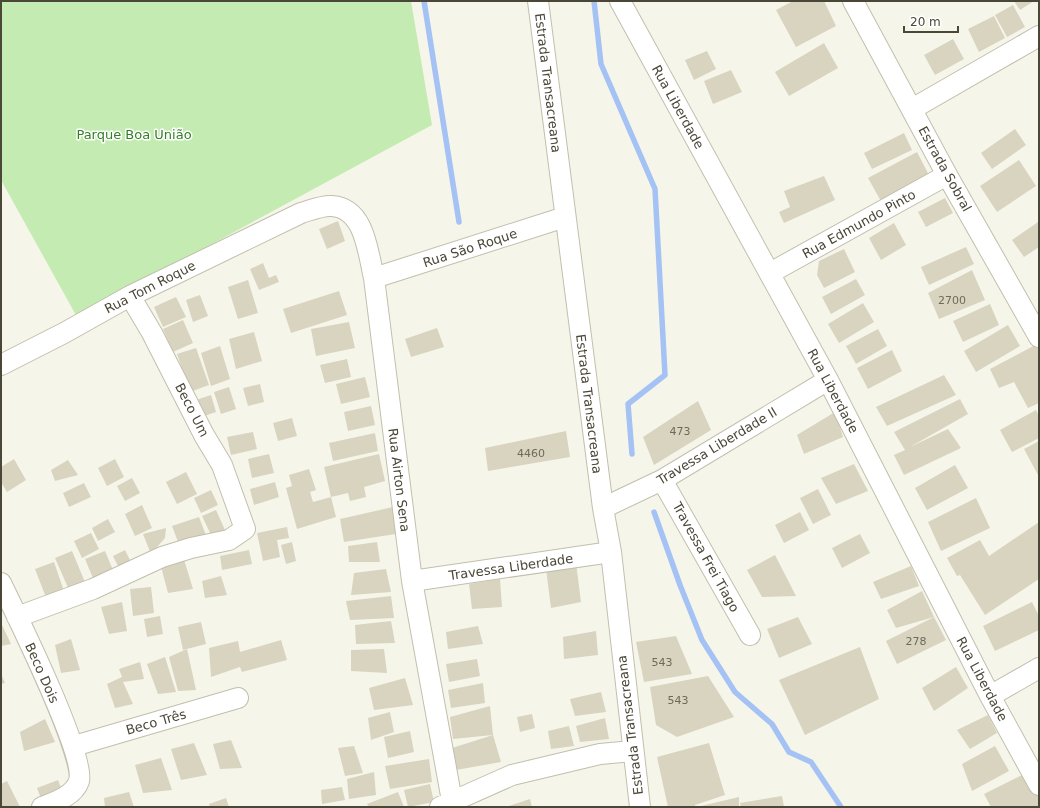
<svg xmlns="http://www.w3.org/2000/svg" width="1040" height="808" font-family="'DejaVu Sans',sans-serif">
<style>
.green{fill:#c4ebb2}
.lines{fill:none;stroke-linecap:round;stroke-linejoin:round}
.stream{stroke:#a5c2f4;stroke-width:5.5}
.building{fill:#d8d4bf}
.minor-casing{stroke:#c2bfac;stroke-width:22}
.minor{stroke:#fff;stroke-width:20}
.labels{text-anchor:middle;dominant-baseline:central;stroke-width:3;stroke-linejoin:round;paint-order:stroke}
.number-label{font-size:11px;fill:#6e6a5a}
.street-label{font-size:13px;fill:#4a4738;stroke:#fff}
.park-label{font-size:13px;fill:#348027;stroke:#fff}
</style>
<rect width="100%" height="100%" fill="#f6f5ea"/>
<!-- green -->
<path class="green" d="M1,1H411L432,125L77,317L1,180Z"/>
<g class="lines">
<!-- stream -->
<path class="stream" d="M424,1L459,222
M594,1L601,64L655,189L665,375L628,404L632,454
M654,512L680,585L702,640L735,692L772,724L789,752L811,762L841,807"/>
</g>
<!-- building -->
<path class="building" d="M793,1H824L836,26L796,47L776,10Z
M1014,1H1034L1020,10Z
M1013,5L1025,27L1007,37L995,15Z
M994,16L1005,38L979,52L968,29Z
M953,39L964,59L935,75L924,55Z
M824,43L838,68L789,96L775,72Z
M707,51L716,69L694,80L685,60Z
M731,70L742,92L713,104L704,81Z
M1015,129L1026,145L992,169L981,153Z
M904,133L912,150L872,169L864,153Z
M917,152L930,177L882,203L868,178Z
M1019,160L1036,186L997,212L980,186Z
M824,176L835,200L784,223L779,212L790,207L784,191Z
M945,198L953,213L926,227L918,212Z
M338,221L345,241L327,249L319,229Z
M1038,222L1039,247L1024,257L1012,240Z
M894,223L906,245L881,260L869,238Z
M966,247L974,264L929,285L921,267Z
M844,249L855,272L824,288L817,275L819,261Z
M263,263L269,278L276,275L279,282L259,290L250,269Z
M972,270L985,300L939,319L928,293Z
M856,279L865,295L831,314L822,297Z
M248,280L258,313L238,319L228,287Z
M339,291L347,315L291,333L283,309Z
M200,295L208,316L193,322L186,300Z
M176,297L186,317L163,327L154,307Z
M863,303L874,322L839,343L828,324Z
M990,304L999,325L963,342L953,321Z
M183,320L193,343L173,352L163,329Z
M349,322L355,348L316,356L311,329Z
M1008,325L1020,346L976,372L964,351Z
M437,328L444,347L411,357L405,339Z
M878,329L887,346L856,364L846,346Z
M254,332L262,361L236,369L229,339Z
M1039,343V403L1028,408L1014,382L999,388L990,369Z
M220,346L230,379L211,386L201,353Z
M196,348L209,385L190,392L177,354Z
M892,350L902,371L868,389L857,368Z
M347,359L351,377L325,383L320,365Z
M944,375L956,395L887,426L876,407Z
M365,377L370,397L341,404L336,384Z
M260,384L264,402L248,406L243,388Z
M229,387L236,409L221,414L214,392Z
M211,395L216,412L201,417L196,400Z
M960,399L968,414L910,447L948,429L961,448L904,475L894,455L905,450L894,432Z
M698,401L711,430L654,465L643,437Z
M371,406L375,425L348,431L344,412Z
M1036,410L1039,416V438L1012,452L1000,430Z
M835,412L843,437L804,454L797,435Z
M292,418L297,436L278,441L273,423Z
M566,431L570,457L488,471L485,448Z
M253,432L257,449L231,455L227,437Z
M375,433L378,451L333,461L329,443Z
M1039,441V475H1038L1024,449Z
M269,454L274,473L252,478L248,459Z
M379,454L385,481L364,487L366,497L350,501L348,493L331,497L324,467Z
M14,459L26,480L7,492L1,482V467Z
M115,459L124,477L107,486L98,468Z
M68,460L78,475L55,481L51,470Z
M854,464L868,491L836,504L821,478Z
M955,465L968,488L927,510L915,488Z
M309,469L316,490L310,492L313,502L331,497L336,517L297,529L286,488L292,486L289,475Z
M186,472L197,494L177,504L166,482Z
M132,478L140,493L125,501L117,486Z
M275,482L279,497L254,505L250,489Z
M84,483L91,497L69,507L63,493Z
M818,489L831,515L813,524L800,498Z
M211,490L218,505L201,513L194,498Z
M976,498L990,528L941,551L928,522Z
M142,505L152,528L135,536L125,514Z
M393,507L402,533L344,542L340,519Z
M216,510L225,530L212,537L202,516Z
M800,512L809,530L784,543L775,525Z
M199,517L207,538L180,547L172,526Z
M108,519L115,532L98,541L92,528Z
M1039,522V579L985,615L960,575L957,576L947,558L980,540L989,556Z
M287,527L289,538L277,540L280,557L263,561L257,533Z
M166,528L165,538L151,554L143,534Z
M91,533L99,549L82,558L74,541Z
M860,534L870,553L842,568L832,548Z
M292,542L296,561L286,564L281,545Z
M377,542L380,562H349L348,546Z
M125,550L132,564L120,570L113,556Z
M249,550L252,564L222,570L220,556Z
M72,551L85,582L69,590L55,558Z
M105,551L115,575L95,583L85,559Z
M182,553L193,589L168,593L159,559Z
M775,555L796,596L762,597L747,570Z
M54,562L65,594L47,600L35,569Z
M576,563L581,602L551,608L546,569Z
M911,566L919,586L881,599L873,582Z
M386,569L391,592L351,595L354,573Z
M221,576L227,595L205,598L202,581Z
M500,579L502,607L472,609L469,584Z
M151,587L154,613L133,616L130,589Z
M922,591L934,617L896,628L887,610Z
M391,596L394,618L350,620L346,601Z
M122,602L127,631L109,634L101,607Z
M1032,602L1039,616V630L995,651L983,626Z
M160,616L163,634L147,637L144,619Z
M798,617L812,644L779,658L767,629Z
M934,617L946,640L897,664L886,641Z
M391,621L395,643L356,644L355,625Z
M201,622L206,644L183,650L178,627Z
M1,625H2L11,644L1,646Z
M478,626L483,644L448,649L446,632Z
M596,631L598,655L564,659L563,637Z
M676,636L692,674L644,682L636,642Z
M71,639L80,670L61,673L55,645Z
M281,640L287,660L242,672L240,667L211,677L209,648L238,641L240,652Z
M860,647L879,699L805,735L779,680Z
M187,649L196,690L178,691L169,657Z
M384,649L387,673L351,671V650Z
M165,657L176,692L158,694L147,664Z
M477,659L480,676L449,682L446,664Z
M140,662L144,679L123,682L133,704L115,708L107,684L122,677L119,669Z
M956,667L968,688L934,711L922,688Z
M1,674L5,683L1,684Z
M708,676L734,717L677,737L656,725L650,687Z
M405,678L413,705L374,710L369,688Z
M483,683L485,703L451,708L448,690Z
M601,692L606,712L575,716L570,699Z
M490,706L493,735L453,739L450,717Z
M390,712L394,732L371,740L368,718Z
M532,714L535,728L520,732L517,717Z
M988,715L997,733L970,749L957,730Z
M605,718L609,739L580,742L576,726Z
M45,719L55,742L24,751L20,732Z
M569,726L574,746L551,749L548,731Z
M410,731L414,752L388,758L384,737Z
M493,735L501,762L456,770L452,748Z
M231,740L242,768L220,769L213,744Z
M194,743L207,775L181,780L171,749Z
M709,743L725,795L695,805V807H668L657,757Z
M354,746L363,773L345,776L338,748Z
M995,746L1009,771L972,791L962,764Z
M161,758L172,790L143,793L135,765Z
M429,759L432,782L390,789L385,766Z
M374,772L376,795L349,799L347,779Z
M1026,773L1039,797V807H991L984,794Z
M58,780L64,796L43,804L37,788Z
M7,781L20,807H1V784Z
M430,784L434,802L408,807L404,790Z
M342,787L345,800L322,804L321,790Z
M129,792L134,807H105L104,798Z
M398,792L404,807H369L367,804Z
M782,796L784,807H741L740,803Z
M739,797V807H701V806Z
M226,798L229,807H210L209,804Z
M530,799L532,807H506Z"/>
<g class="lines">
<!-- minor casing -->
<g class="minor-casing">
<path id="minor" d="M538,1L603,508L611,552L640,807
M620,1L828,380L990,696L1039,785
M853,1L947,175L1039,337
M912,109L1039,36
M770,273L947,175
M374,278L565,217
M1,365L64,333L130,296L301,213C311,210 323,205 332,206C365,208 368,253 374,278L412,581L452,801
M662,480L750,635
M603,508L662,480L828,380
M412,581L611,552
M1,583C16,614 86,756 79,781C74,796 55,802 42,807
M17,617L93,589L162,557L191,548L229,540L245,529L222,465L204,435L152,333L130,296
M990,696L1039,668
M74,746L238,698
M440,807L512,775L600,754L633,751"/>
</g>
<!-- minor -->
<use href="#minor" class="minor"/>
</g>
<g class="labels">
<!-- number labels -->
<g class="number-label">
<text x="952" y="300">2700</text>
<text x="680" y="431">473</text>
<text x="531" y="453">4460</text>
<text x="916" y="641">278</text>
<text x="662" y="662">543</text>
<text x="678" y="700">543</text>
</g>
<!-- street labels -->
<g class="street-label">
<text transform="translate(548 83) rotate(83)">Estrada Transacreana</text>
<text transform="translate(678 107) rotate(61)">Rua Liberdade</text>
<text transform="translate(945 169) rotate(61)">Estrada Sobral</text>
<text transform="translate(859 224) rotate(-29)">Rua Edmundo Pinto</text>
<text transform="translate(470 248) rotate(-18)">Rua São Roque</text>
<text transform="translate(150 287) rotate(-27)">Rua Tom Roque</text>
<text transform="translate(833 391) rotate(62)">Rua Liberdade</text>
<text transform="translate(589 404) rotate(83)">Estrada Transacreana</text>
<text transform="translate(192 410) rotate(63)">Beco Um</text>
<text transform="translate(717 446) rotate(-31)">Travessa Liberdade II</text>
<text transform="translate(399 480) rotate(83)">Rua Airton Sena</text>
<text transform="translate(706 557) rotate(61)">Travessa Frei Tiago</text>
<text transform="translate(511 567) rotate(-8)">Travessa Liberdade</text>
<text transform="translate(42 673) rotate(66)">Beco Dois</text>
<text transform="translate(982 679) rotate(62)">Rua Liberdade</text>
<text transform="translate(156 722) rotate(-16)">Beco Três</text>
<text transform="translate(630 725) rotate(-97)">Estrada Transacreana</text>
</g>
<!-- park labels -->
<g class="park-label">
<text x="134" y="134">Parque Boa União</text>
</g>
</g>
<!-- border -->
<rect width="1040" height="808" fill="none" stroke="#4a4738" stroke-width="4"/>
<!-- scale -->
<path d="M904 26v6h54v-6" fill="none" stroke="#4a4738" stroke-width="2"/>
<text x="910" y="26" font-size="12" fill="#4a4738" stroke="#ffffff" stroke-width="3" paint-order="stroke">20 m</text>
</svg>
